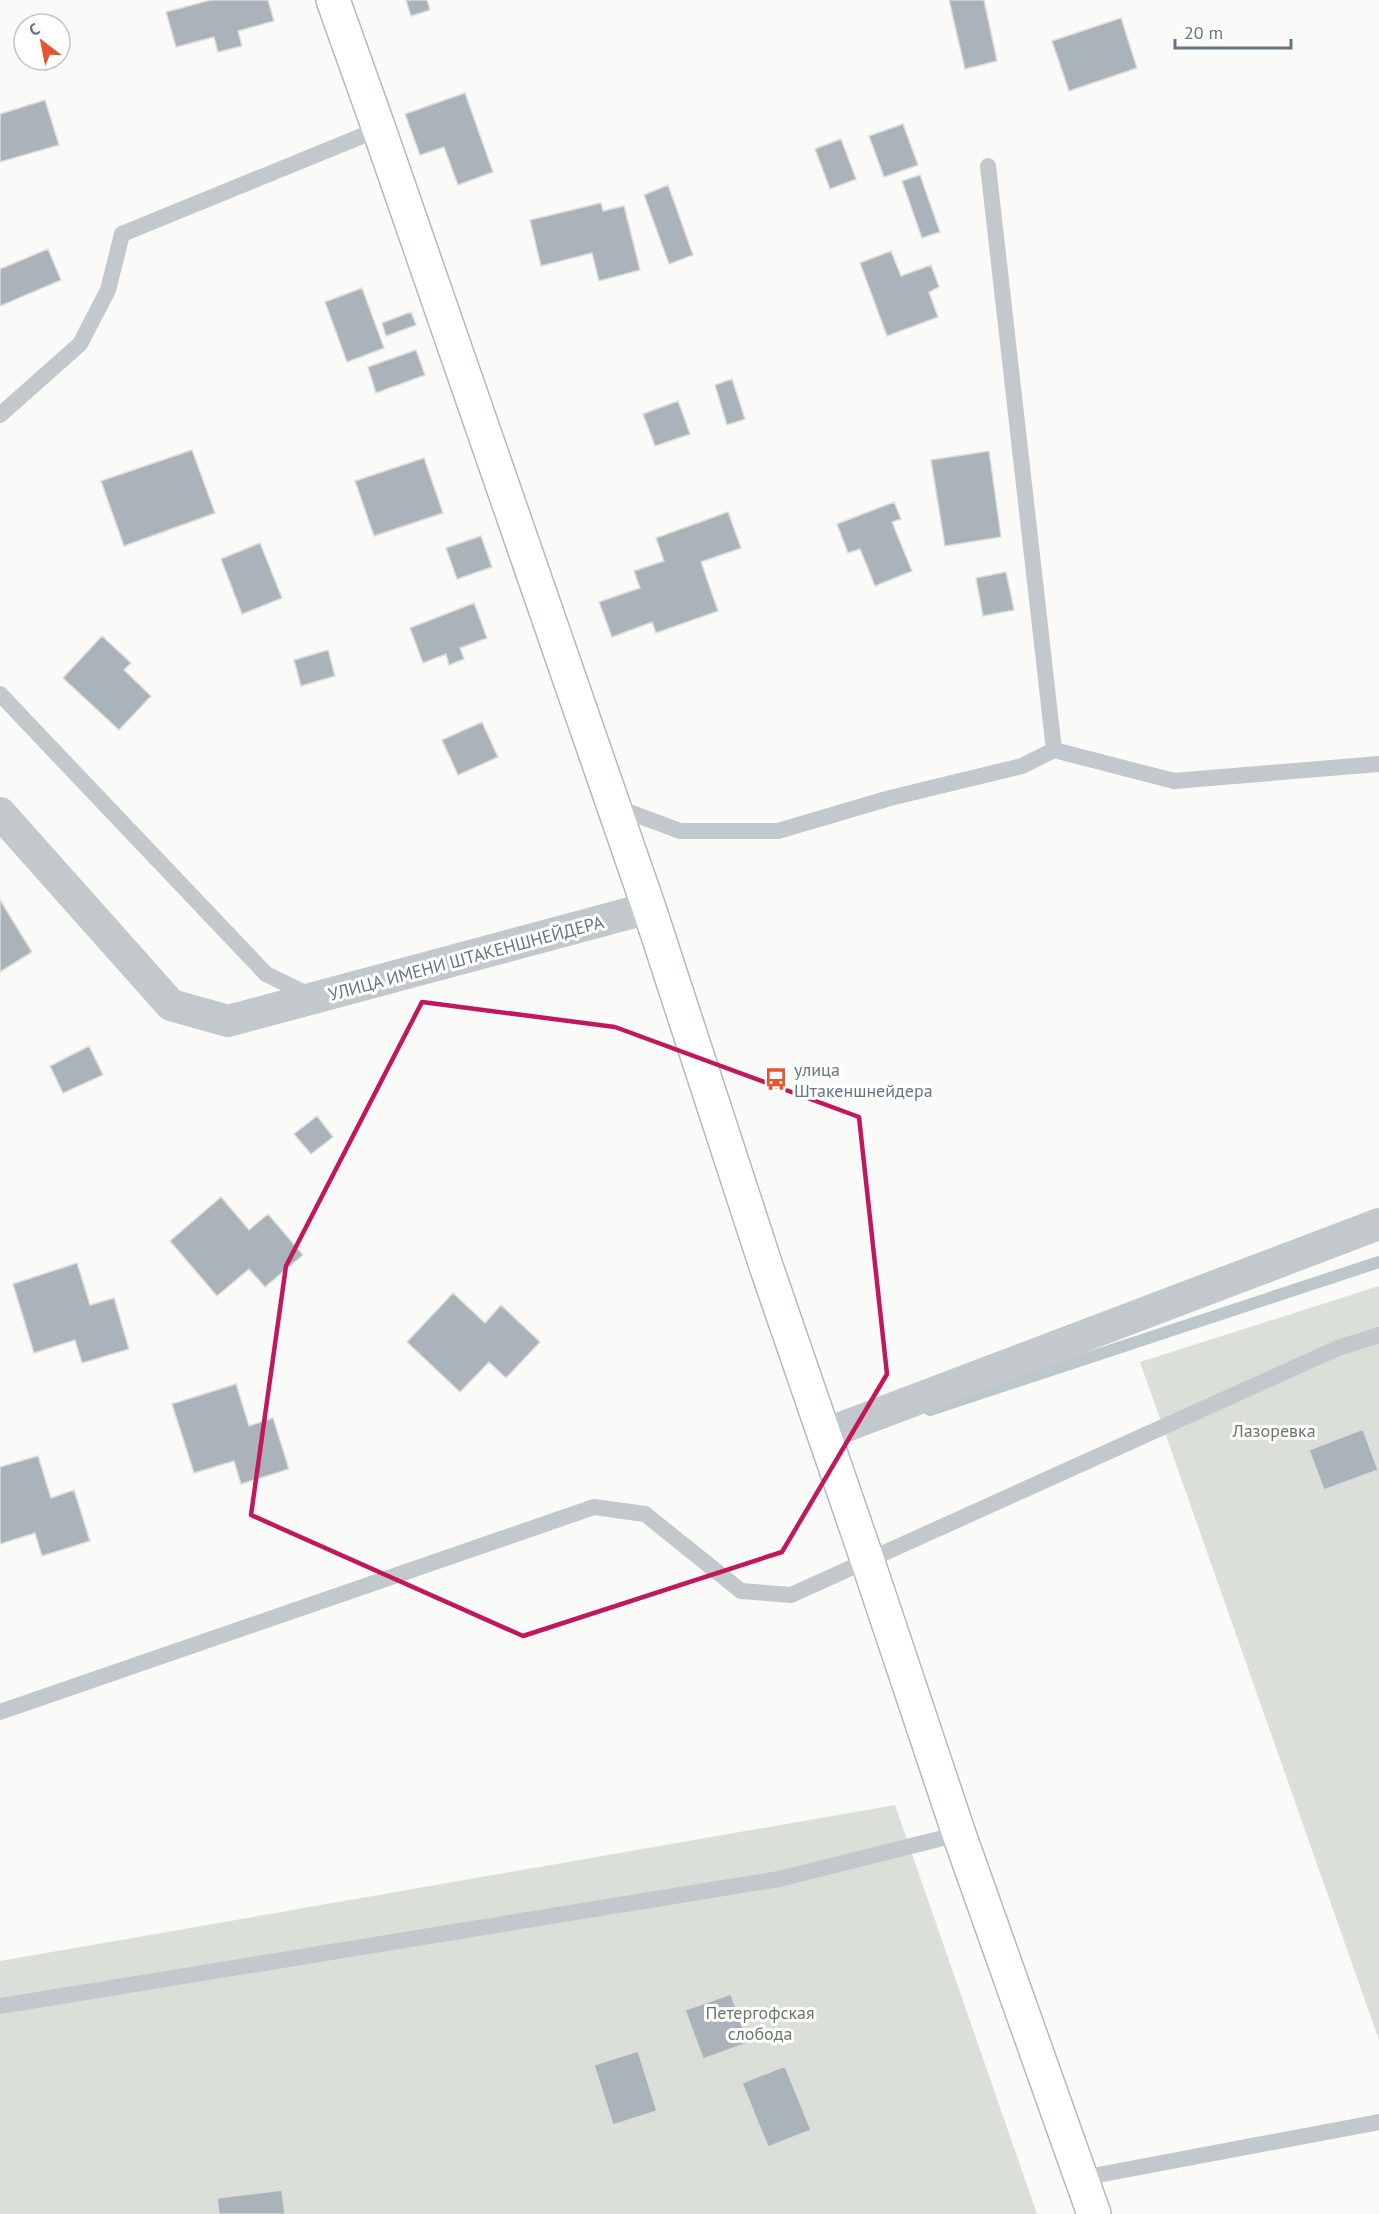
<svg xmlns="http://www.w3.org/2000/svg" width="1379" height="2214" font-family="'PT Sans',sans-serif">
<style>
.green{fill:#dadfd7}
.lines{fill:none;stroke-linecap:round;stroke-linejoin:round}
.stream{stroke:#bbc7cb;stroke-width:12}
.building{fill:#aab3b9;stroke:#dcdcda;stroke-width:1.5}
.secondary-casing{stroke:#b3babf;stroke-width:36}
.lane{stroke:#c3c8cc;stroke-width:16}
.street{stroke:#c3c8cc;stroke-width:32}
.secondary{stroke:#fff;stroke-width:33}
.marked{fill:none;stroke:#c2185b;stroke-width:4.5;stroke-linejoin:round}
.labels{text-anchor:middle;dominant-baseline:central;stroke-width:6;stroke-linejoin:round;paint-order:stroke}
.street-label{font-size:18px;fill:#657683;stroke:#fff}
.poi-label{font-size:18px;fill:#657683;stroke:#fff;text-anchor:start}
.park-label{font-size:18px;fill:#687a64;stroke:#fff}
</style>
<rect width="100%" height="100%" fill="#fafaf8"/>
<!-- green -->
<path class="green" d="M1379,1286V2040L1140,1362Z
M895,1805L1037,2214H0V1961Z"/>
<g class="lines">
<!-- stream -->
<path class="stream" d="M930,1410L1379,1262"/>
</g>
<!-- building -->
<path class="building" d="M211,0H268L274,21L238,31L242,46L218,52L214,37L176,47L166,12Z
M406,0H427L430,10L411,16Z
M949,0H984L997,61L965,69Z
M1121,18L1137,68L1069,91L1052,41Z
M465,93L493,172L458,185L444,147L420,155L405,114Z
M45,100L59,145L0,162V114Z
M903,124L918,165L884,177L869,136Z
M841,139L856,179L830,189L815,149Z
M920,175L940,232L922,238L902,181Z
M668,185L693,255L669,264L644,195Z
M601,203L603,211L624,206L640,270L599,281L592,253L541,266L530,220Z
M48,249L61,280L0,306V269Z
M891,251L901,276L931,265L939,287L929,292L938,317L887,336L860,263Z
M362,288L384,348L347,362L325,302Z
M411,312L416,325L386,336L382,323Z
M416,350L425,375L376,393L368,367Z
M732,379L745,419L727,425L715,385Z
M678,401L690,434L655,446L643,414Z
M192,450L215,513L124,546L101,481Z
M989,451L1001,537L945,546L931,460Z
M424,458L443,513L374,536L355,481Z
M894,502L901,519L892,522L912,571L875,586L860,549L848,553L837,524Z
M728,512L741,548L701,562L718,611L656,633L652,622L612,637L599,602L640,588L634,571L664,561L656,538Z
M481,536L492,567L457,579L446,548Z
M260,543L282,598L242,614L221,559Z
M1006,572L1014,610L983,616L976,578Z
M474,603L487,638L460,648L464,659L449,665L446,654L423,663L410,628Z
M102,636L131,663L124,670L151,696L119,730L63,678Z
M328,650L335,676L301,686L294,660Z
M482,722L498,757L458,775L442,740Z
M0,900L32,952L0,972Z
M89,1046L103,1075L63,1093L50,1066Z
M317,1116L333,1137L311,1154L294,1134Z
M221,1197L249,1230L268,1214L303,1255L265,1287L249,1269L217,1296L170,1241Z
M77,1263L90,1305L114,1298L129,1349L82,1363L75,1340L34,1353L13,1284Z
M453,1293L485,1323L501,1305L540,1342L506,1378L489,1362L460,1392L407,1342Z
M236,1384L249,1426L273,1418L289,1469L241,1484L234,1461L194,1473L172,1404Z
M1363,1429L1378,1470L1324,1490L1309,1450Z
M38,1456L51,1498L74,1490L90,1541L42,1556L35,1533L0,1544V1467Z
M731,1994L748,2043L703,2059L685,2010Z
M638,2051L657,2111L613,2125L594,2065Z
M785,2066L811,2130L768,2147L742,2083Z
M282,2190L285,2214H219L217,2198Z"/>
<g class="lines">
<!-- secondary casing -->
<g class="secondary-casing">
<path id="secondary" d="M333,0L379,129L649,908L766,1266L867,1559L959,1834L1094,2214"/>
</g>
<!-- lane -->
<path class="lane" d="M0,415L80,344L108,290L122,234L379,129
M0,694L266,974L313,997
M1054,750L1174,781L1379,764
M613,806L680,831H778L890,798L1022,766L1054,750L988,166
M0,1712L594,1507L645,1514L741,1591L791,1595L1338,1348L1379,1335
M0,2006L779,1879L959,1834
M1082,2178L1379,2122"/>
<!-- street -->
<path class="street" d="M0,813L171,1005L228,1021L649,908
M825,1434L1379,1224"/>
<!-- secondary -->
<use href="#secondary" class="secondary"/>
</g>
<!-- marked area -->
<path class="marked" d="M422,1002L615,1027L859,1117L887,1374L782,1552L523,1636L251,1515L286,1266Z"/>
<!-- icons -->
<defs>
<g id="bus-bare" transform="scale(1.8)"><path d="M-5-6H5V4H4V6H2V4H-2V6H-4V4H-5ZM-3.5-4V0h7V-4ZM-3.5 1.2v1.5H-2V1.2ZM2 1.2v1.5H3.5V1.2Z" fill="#e4572e" stroke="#fff" stroke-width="2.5" paint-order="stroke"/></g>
</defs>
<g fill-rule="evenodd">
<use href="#bus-bare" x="776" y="1079"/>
</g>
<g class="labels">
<!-- street labels -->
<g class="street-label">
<text transform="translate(466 958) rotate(-15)">УЛИЦА ИМЕНИ ШТАКЕНШНЕЙДЕРА</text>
</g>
<!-- poi labels -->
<g class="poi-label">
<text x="794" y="1069">улица<tspan x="794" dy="21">Штакеншнейдера</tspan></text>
</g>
<!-- park labels -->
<g class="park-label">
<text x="1274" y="1430">Лазоревка</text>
<text x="760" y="2012">Петергофская<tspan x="760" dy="21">слобода</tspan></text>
</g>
</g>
<!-- north arrow -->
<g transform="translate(42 42) rotate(328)"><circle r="28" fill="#ffffff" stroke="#c1c8cd" stroke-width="1.5"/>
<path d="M0-4.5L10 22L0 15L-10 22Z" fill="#e4572e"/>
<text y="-9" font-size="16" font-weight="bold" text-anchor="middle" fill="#657683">С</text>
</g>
<!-- scale -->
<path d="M1175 39v9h116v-9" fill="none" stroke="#657683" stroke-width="3"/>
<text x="1184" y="39" font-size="18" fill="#657683" stroke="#ffffff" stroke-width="4.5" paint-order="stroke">20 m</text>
</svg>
